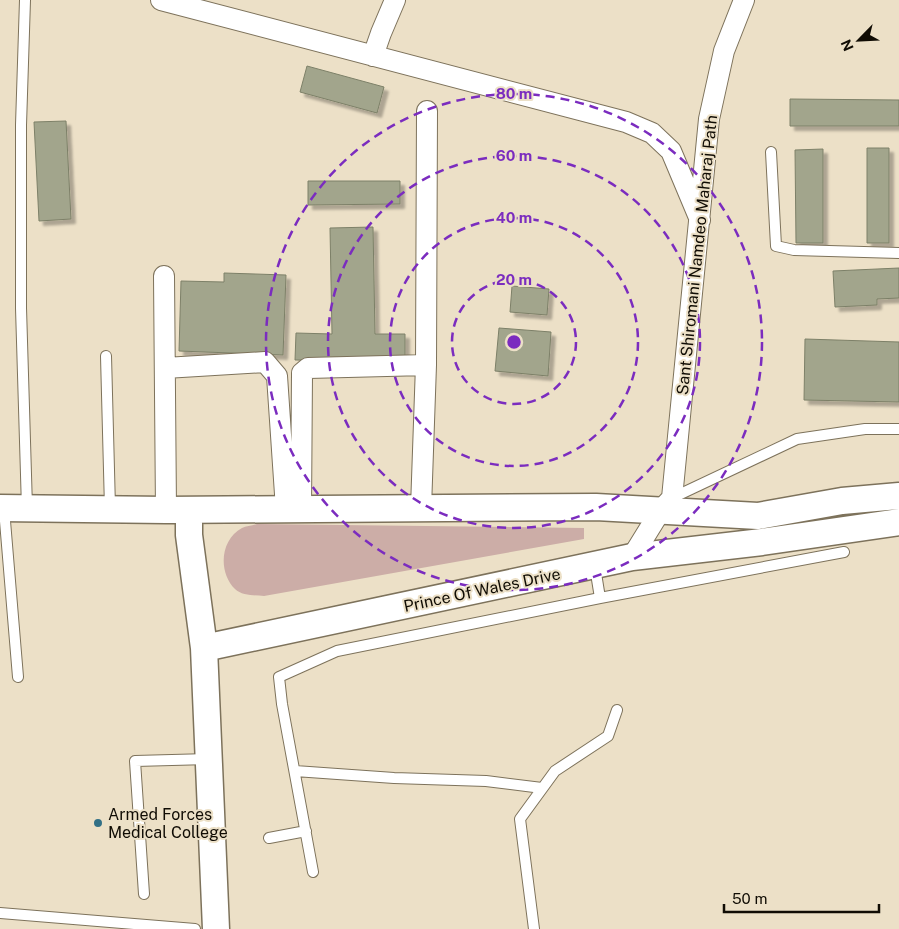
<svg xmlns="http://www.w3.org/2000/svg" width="899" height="929" font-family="'Public Sans',sans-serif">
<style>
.green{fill:#ccada7}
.building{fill:#a2a58c;stroke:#7d8068;filter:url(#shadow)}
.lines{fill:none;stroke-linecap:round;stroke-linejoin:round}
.service-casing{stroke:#7d725b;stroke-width:12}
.minor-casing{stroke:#7d725b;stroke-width:22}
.tertiary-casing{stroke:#7d725b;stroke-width:29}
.service{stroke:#fff;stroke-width:10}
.minor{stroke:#fff;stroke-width:20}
.tertiary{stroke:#fff;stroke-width:26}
.ring{fill:none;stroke:#7b2cbf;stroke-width:2.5;stroke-dasharray:9 6}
.poi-dot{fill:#327086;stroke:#ece0c7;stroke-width:2}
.labels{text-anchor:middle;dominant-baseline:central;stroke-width:4;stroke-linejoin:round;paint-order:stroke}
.street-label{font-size:16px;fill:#100c04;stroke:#ece0c7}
.poi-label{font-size:16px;fill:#100c04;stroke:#ece0c7;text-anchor:start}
.centre{fill:#7b2cbf;stroke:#ece0c7;stroke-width:2.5}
.ring-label{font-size:15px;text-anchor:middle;font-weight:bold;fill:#7b2cbf;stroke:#ece0c7;stroke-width:4;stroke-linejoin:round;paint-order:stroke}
</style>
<defs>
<filter id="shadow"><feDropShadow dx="4.5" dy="4.5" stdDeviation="1" flood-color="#0004"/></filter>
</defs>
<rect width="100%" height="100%" fill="#ece0c7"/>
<!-- green -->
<path class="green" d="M257,524L584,528V539L264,596C255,595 242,596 235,589C218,572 220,540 242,528C246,526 252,526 257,524Z"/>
<!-- building -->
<path class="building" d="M307,66L384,87L377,113L300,92Z
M790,99L899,100V126H790Z
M66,121L71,219L39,221L34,122Z
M867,148H889V243H867Z
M823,149V243H796L795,150Z
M308,181H400V204L308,205Z
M373,227L375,334H405V361L295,360L296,333L332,334L330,228Z
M899,268V298L877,299V305L835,307L833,271Z
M224,273L286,275L283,355L179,351L181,281L224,282Z
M512,286L549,289L547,315L510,312Z
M499,328L551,332L548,376L495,371Z
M805,339L899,342V402L804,400Z"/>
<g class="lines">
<!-- service casing -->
<g class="service-casing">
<path id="service" d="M25,0L21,125V308L27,508
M771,152L776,246L794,250L899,253
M106,356L110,508
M672,498L797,439L865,429H899
M4,509L18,677
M600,598L844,552
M295,771L394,778L486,781L542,788
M269,838L306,831
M313,872L282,704L279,677L337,651L600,598L595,567
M144,894L135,761L209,759
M0,913L195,929
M534,929L520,819L555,771L608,736L617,710"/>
</g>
<!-- minor casing -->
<g class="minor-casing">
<path id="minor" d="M161,0L626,122L652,133L671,151L700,220
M373,56L381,33L395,0
M164,276L166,510
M426,365L427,111
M165,368L265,362L277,376L286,509
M301,509L302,373L308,368L426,365L421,508
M632,557L661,510L672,498L709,119L724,51L744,0"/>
</g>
<!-- tertiary casing -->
<g class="tertiary-casing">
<path id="tertiary" d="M0,508L166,510L596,507L758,516L842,501L899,496
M189,510V535L204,648L216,929
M204,648L632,557L762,542L899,522"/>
</g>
<!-- service -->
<use href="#service" class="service"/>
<!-- minor -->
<use href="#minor" class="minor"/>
<!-- tertiary -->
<use href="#tertiary" class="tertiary"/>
</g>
<!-- distance rings -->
<g class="ring">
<circle cx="514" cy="342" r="62"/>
<circle cx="514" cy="342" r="124"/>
<circle cx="514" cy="342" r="186"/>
<circle cx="514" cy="342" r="248"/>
</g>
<!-- markers -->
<circle class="poi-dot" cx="98" cy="823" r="5"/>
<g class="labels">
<!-- street labels -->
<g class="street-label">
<text transform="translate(697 255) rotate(-84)">Sant Shiromani Namdeo Maharaj Path</text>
<text transform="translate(482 590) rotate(-12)">Prince Of Wales Drive</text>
</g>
<!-- poi labels -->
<g class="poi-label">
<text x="108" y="814">Armed Forces<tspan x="108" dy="18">Medical College</tspan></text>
</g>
</g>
<circle cx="514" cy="342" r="8" class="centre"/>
<g class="ring-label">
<text x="514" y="99">80 m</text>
<text x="514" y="161">60 m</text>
<text x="514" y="223">40 m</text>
<text x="514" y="285">20 m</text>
</g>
<!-- north arrow -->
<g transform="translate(859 40) rotate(246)" stroke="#ece0c7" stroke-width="4" paint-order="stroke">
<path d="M0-4L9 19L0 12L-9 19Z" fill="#100c04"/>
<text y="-8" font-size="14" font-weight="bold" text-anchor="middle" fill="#100c04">N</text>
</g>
<!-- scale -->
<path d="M724 904v8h155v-8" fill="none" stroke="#100c04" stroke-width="2.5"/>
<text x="732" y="904" font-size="15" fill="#100c04" stroke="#ece0c7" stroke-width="4" paint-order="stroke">50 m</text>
</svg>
